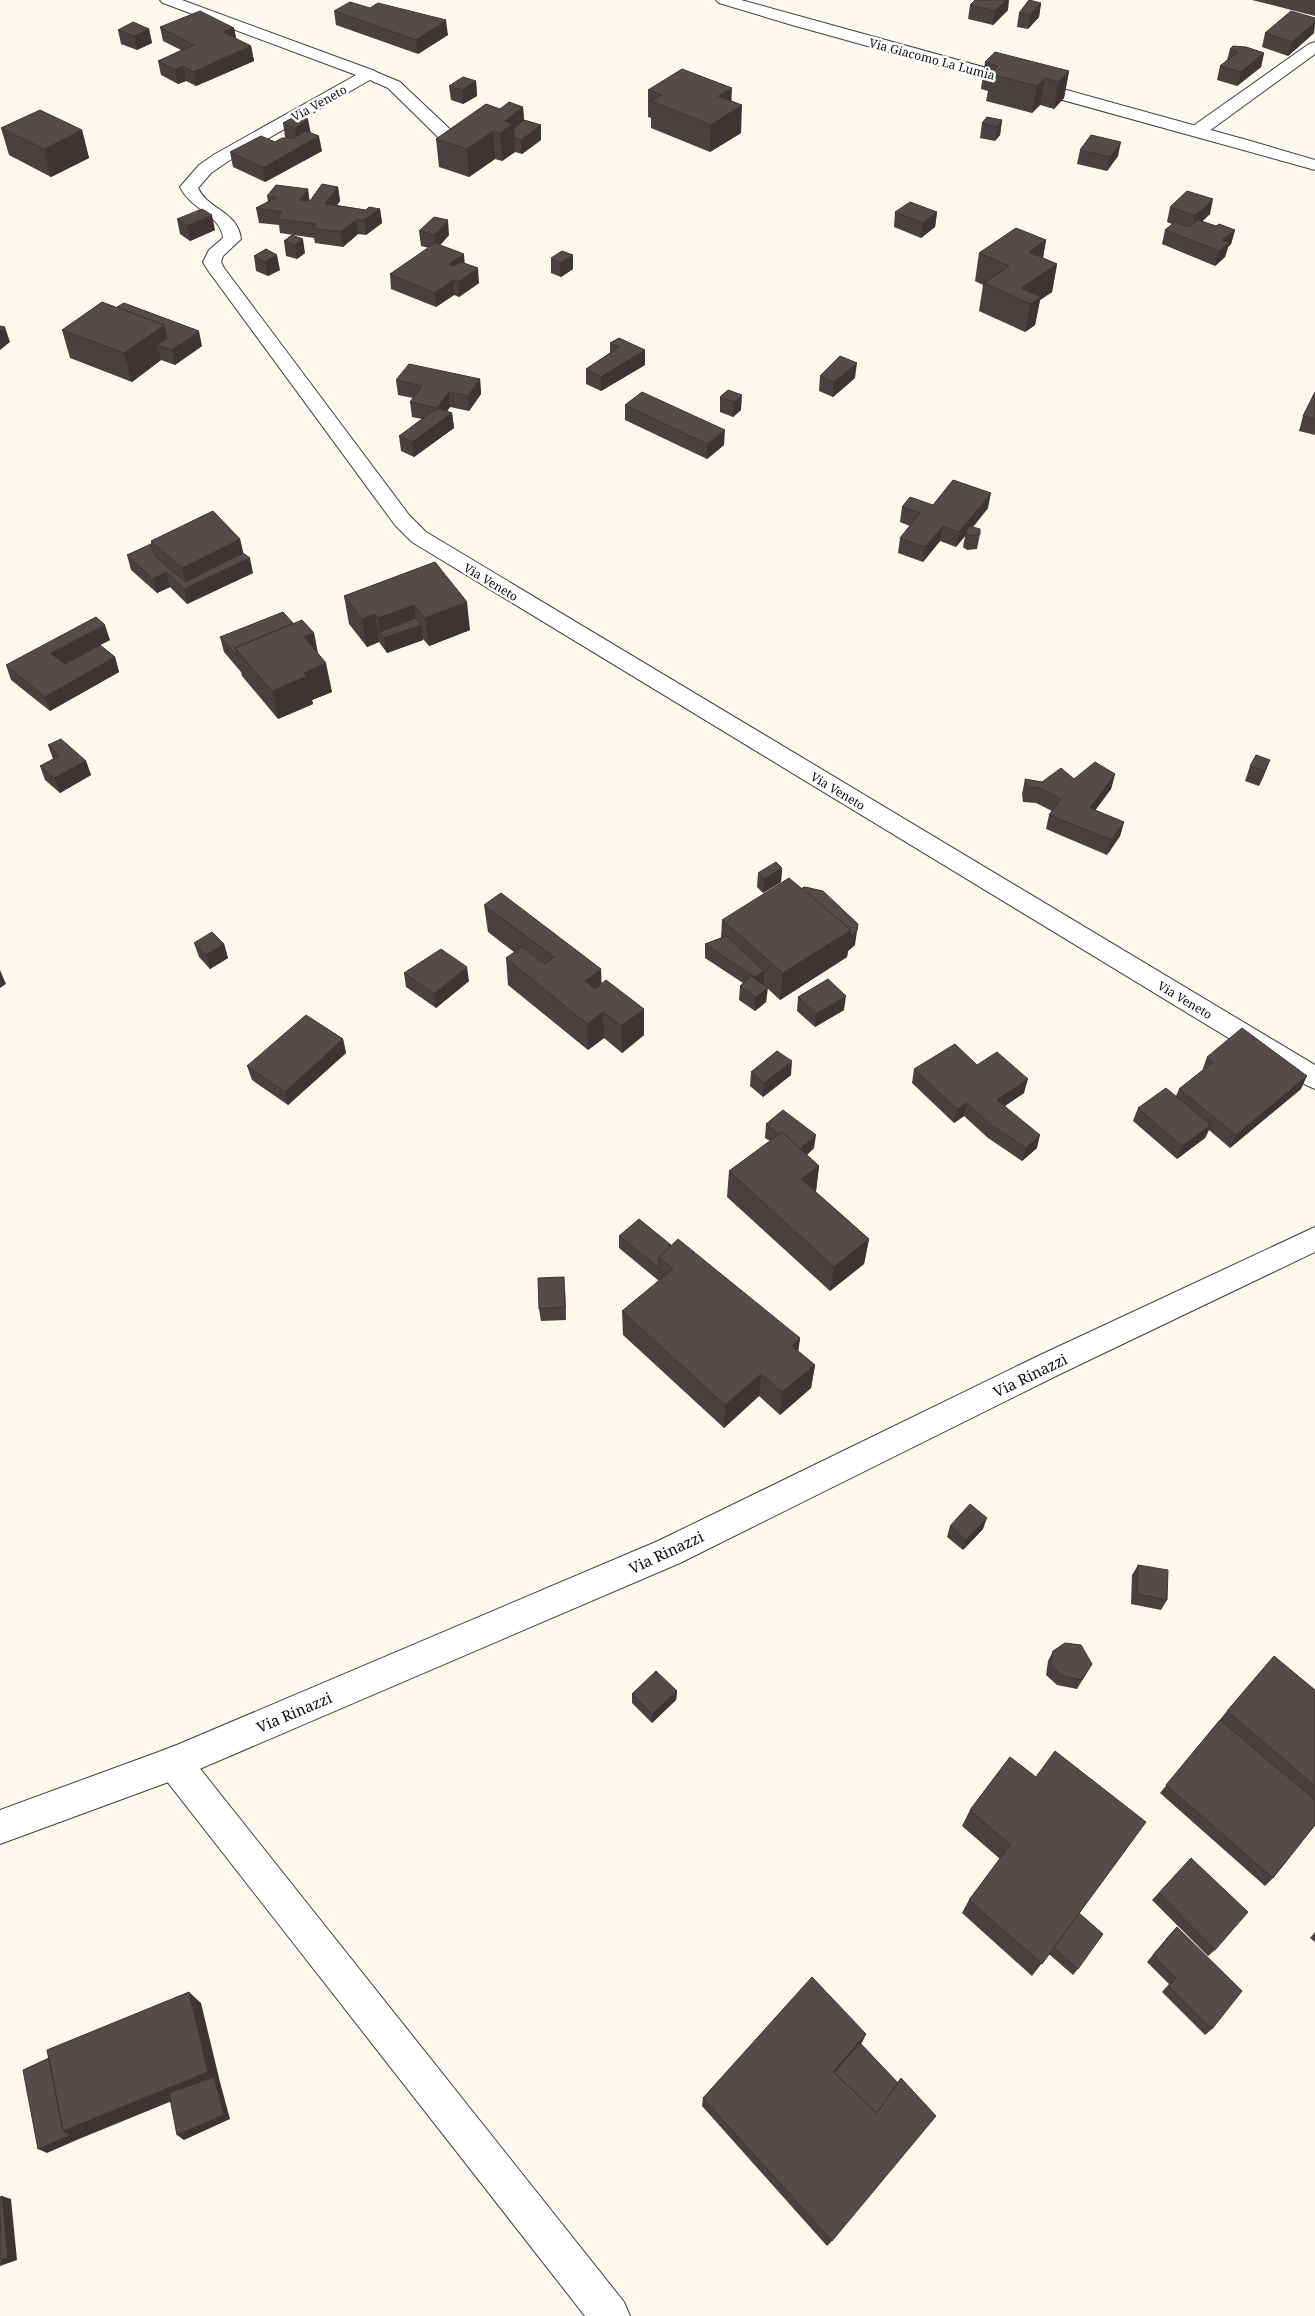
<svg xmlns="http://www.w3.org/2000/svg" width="1315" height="2316" font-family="'Noto Serif',serif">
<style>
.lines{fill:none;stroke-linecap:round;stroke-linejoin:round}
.service-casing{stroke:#3f3f3f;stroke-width:2}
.minor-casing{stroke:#3f3f3f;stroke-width:2}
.tertiary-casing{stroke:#3f3f3f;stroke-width:2}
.service{fill:#fff;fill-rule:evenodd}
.minor{fill:#fff;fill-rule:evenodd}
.tertiary{fill:#fff;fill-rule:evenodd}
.wall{fill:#49413f}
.shaded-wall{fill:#3c3533}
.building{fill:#554c49;stroke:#3c3533}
.labels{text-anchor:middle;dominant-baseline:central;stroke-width:5;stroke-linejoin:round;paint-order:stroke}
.far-street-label{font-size:12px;fill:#0c0c0c;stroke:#fff}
.street-label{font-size:15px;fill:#0c0c0c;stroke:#fff}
</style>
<rect width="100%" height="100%" fill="#fef8ec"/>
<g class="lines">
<!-- service casing -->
<g class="service-casing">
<path id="service" d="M1315,42V54L1205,134H1193L1191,130L1193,126L1309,44Z
M369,69L400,82L454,133L456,137L454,141H442L388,88L363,77L361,74L363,71Z
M174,1746L186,1751L624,2302L630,2316H585L162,1775L157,1763L162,1751Z"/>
</g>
<!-- minor casing -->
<g class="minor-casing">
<path id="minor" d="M160,0H182L375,71L377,74L375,77L227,162L211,173L198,188C208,210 238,211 241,239L223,256L221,262L224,268L409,515L426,532L1315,1065V1089L1306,1085L412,542L395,525L207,269L203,262L209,250L223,238C221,215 191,210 180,187L199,165L215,154L356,75L163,3Z
M716,0H741L1247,140L1315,160V170L792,25L719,3Z"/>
</g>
<!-- tertiary casing -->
<g class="tertiary-casing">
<path id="tertiary" d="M1315,1227V1252L1058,1375L680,1563L174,1780L0,1844V1810L172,1747L658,1541L1036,1357Z"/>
</g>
<!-- service -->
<use href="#service" class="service"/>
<!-- minor -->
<use href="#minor" class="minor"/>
<!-- tertiary -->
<use href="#tertiary" class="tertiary"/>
</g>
<!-- wall -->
<path class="wall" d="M1252,0H1315V16Z
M1041,3L1039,17L1028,29L1017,27L1019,13Z
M970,5L1008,10L993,25L968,19Z
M334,11L448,35L418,54L336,25Z
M1315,18L1314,33L1288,56L1262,47L1265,33Z
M160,27L234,28L236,39L251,46L254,61L196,86L186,81L178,84L161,75L158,61L181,50L163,41Z
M149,29L152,43L137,50L121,44L118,30Z
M1230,49L1264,53L1261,67L1237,86L1217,80L1220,66L1227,60Z
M985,62L1069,71L1064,98L1054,109L1040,105L1032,113L986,101L988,91L981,89Z
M476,81L477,96L463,104L451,100L449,86Z
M648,90L732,101L741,133L710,152L651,128V118L648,117Z
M523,107L524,120L541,125V140L522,154L515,152L502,161L495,159L469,177L439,167L436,139L500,109Z
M1002,120L1000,135L995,141L980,138L982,123Z
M283,123L310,133L322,151L265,182L233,167L230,152L275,142L286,138L285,137Z
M1,128L82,130L89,158L51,177L9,155Z
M1080,150L1118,156L1107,171L1077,164Z
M338,187L340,201L337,205L366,210L380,209L382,223L366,235L358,234L343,247L315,243L314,238L280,233L279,225L259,223L256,208L268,202L267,196L310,201Z
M1170,207L1210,214L1202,221L1216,226L1235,230L1231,244L1228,247L1225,257L1215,266L1162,244L1165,230L1172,224L1167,222Z
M895,212H937L935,227L921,238L894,227Z
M177,219L215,230L190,241L180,234Z
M419,231L449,235L440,245L465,263L479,283L459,297L454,295L436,307L391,289L390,274L429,248L421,246Z
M292,235L305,253L297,259L286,256L284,241Z
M1046,240L1043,258L1057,264L1052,292L1040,300L1035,325L1025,332L979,311L983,285L975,281L979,253Z
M266,249L280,270L268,276L256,271L254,256Z
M551,258L573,269L561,277L551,273Z
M62,330L202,346L175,365L161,360L132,382L70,358Z
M619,338L645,365L601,391L586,384V369L610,353V343Z
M820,376L855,378L833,397L819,391Z
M480,379L481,394L469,411L450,407L447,411L452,413L454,428L414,457L401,451L399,436L422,419L412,417L410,402L413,398L398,395L396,380Z
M728,390L741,410L733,417L720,412V397Z
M1315,392V435L1299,431L1303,416Z
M625,405L724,445L707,459L625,420Z
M933,505L988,508L973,527L980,534L977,549L967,550L963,547L965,536L956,547L940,541L923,562L898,553L900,538L910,526L900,522L902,507Z
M240,539L243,553L253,573L187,604L170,587L157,593L131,570L127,555L151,544V541Z
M435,562L470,630L429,646L423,639V640L387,653L379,642L367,647L349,624L344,596Z
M293,623L314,633L318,653L332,692L312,700L313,704L278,719L242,676L241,672L224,652L220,637Z
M110,640L100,645L115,657L119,672L50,711L11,680L6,665Z
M48,745L86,761L91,775L60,793L45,780L40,766L53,759Z
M1270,760L1264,775L1259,786L1245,781L1250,766Z
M1115,774L1111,789L1095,810L1124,822L1120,836L1107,855L1046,829L1049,815L1052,811L1036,803L1023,802L1022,794L1025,779L1042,782Z
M782,868L781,882L763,893L757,887L758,873Z
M484,905L602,983L644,1035L622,1053L604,1038L588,1050L508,985L506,958L514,952L488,932Z
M722,920L855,945L848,951L847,957L780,1000L767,988L766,1002L755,1011L739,1000L740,986L743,983L705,958V944L721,938Z
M194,943L224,944L228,958L210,969L199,957Z
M404,973L469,981L436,1008L406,987Z
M798,997L844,1010L815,1027L797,1011Z
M343,1039L346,1053L288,1105L252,1080L247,1066Z
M1207,1057L1301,1089L1230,1148L1209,1130L1205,1138L1177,1159L1133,1121L1138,1108L1176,1096L1179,1089L1202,1071Z
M977,1065L1024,1093L1005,1106L1037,1148L1022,1161L988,1138L964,1116L954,1123L912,1083L914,1069Z
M751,1072L791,1075L763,1097L750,1086Z
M766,1124L814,1148L807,1155L819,1166L816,1191H815L869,1239L864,1264L830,1291L727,1197L729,1171L770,1141L765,1138Z
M619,1236L671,1245L800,1338L798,1351L815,1365L811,1388L780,1415L759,1396L724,1428L623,1335L622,1311L659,1281L619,1248Z
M565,1290L566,1320L541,1321L539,1309Z
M950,1526L983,1529L963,1550L947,1537Z
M1138,1565L1167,1600L1161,1610L1131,1604L1132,1575Z
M1053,1651L1092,1664L1077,1689L1057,1685L1046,1675L1048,1661Z
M1315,1690V1825L1273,1878L1265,1886L1160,1793L1227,1711Z
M677,1691L676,1700L652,1723L632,1703V1694Z
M1010,1757L1078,1969L1073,1975L1049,1954L1032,1976L962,1913L969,1900L1000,1859L962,1826L970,1810Z
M1191,1858L1215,1950L1208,1956L1152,1900Z
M1177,1927L1212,2029L1205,2035L1162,1992L1169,1984L1147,1962L1170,1934Z
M1315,1932V1942L1310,1938Z
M866,2034L861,2044L898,2083L832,2241L827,2246L702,2106L703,2098Z"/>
<!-- shaded-wall -->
<path class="shaded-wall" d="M1006,0H1009L1008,10L993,25L995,11Z
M1041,3L1039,17L1028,29L1030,15Z
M446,20L448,35L418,54L416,40Z
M1315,22L1314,33L1288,56L1292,42Z
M234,28L237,42L223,32Z
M149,29L152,43L137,50L134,36Z
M251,46L254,61L196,86L193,72Z
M1264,53L1261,67L1237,86L1241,72Z
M183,66L186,81L178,84L175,70Z
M1069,71L1064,98L1054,109L1058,82Z
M1045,78L1040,105L1032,113L1037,86Z
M476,81L477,96L463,104L462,90Z
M732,88L731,112L742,105L741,133L710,152L711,125L718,96Z
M523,107L525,134L514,137L515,152L502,161L500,133L505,121Z
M308,119L311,134L297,142L295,128Z
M1002,120L1000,135L995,141L998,127Z
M541,125V140L522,154L521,140Z
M82,130L89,158L51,177L44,149Z
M493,131L495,159L469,177L467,149Z
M319,136L322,151L265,182L263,168Z
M1121,142L1118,156L1107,171L1110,157Z
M338,187L340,201L327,218L325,204Z
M308,189L310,203L300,200Z
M1213,199L1210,214L1192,231L1195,216Z
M380,209L382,223L366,235L364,220Z
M937,212L935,227L921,238L923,223Z
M212,215L215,230L190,241L187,226Z
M356,220L358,234L343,247L340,232Z
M448,220L449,235L436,250L434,235Z
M1235,230L1231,244L1228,247L1225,257L1215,266L1222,240Z
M303,239L305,253L297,259L295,245Z
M1046,240L1041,268L1029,252Z
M464,254L465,269L451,279L449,264Z
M277,255L280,270L268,276L265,262Z
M573,255V269L561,277L560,263Z
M1057,264L1052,292L1040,300L1035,325L1025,332L1030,304L1021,288Z
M478,268L479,283L459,297L458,282Z
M453,280L454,295L436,307L435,293Z
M164,325L170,350L157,345L161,360L132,382L124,353Z
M5,327L10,342L0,350V331Z
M199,331L202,346L175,365L172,350Z
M645,350V365L601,391V377Z
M857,363L855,378L833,397L834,382Z
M480,379L481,394L469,411L468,396Z
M449,392L450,407L439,423L437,408Z
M742,395L741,410L733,417L734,402Z
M452,413L454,428L414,457L412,442Z
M725,430L724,445L707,459V444Z
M991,493L988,508L967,534L966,532L965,536L956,547L959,532Z
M943,526L940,541L923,562L925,547Z
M240,539L245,560L250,558L253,573L187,604L184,589L187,588L182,568Z
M166,572L170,587L157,593L153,579Z
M467,602L470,630L429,646L425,618Z
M414,605L417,627L421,625L423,640L387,653L384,638L380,632L378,618Z
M375,614L379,642L367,647L362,619Z
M105,625L110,640L55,668L50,653Z
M314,633L319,662L304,637Z
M115,657L119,672L50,711L45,697Z
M326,663L332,692L312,700L313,704L278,719L272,691L304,673Z
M1270,760L1264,775L1259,786L1264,771Z
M86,761L91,775L60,793L54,778Z
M1115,774L1111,789L1086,823L1090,808Z
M1124,822L1120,836L1107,855L1112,840Z
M782,868L781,882L763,893L764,879Z
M851,930L857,931L855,945L848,951L847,957L780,1000L783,973Z
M224,944L228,958L210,969L206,955Z
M467,967L469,981L436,1008L434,994Z
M601,969L602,996L585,981Z
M0,970L6,984L0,988Z
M764,971L763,985L754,991L755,977Z
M768,988L766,1002L755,1011L756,997Z
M846,996L844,1010L815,1027L816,1014Z
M644,1009V1035L622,1053L621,1026Z
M603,1012L604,1038L588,1050L587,1024Z
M343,1039L346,1053L288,1105L285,1092Z
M792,1061L791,1075L763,1097L764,1083Z
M1307,1076L1301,1089L1230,1148L1236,1135Z
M1028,1079L1024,1093L994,1113L997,1100Z
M967,1103L964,1116L954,1123L957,1109Z
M1211,1125L1205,1138L1177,1159L1182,1146Z
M816,1135L814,1148L797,1163L799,1150Z
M1040,1135L1037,1148L1022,1161L1026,1148Z
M819,1166L816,1191L799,1204L801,1179Z
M869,1239L864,1264L830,1291L834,1267Z
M564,1277L565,1290L566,1320L565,1307Z
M800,1338L797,1361L792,1346Z
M815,1365L811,1388L780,1415L782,1392Z
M761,1374L759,1396L724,1428L725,1405Z
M987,1518L983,1529L963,1550L966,1540Z
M677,1691L676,1700L652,1723V1714Z
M189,1992L201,2003L220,2082L230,2119L184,2140L177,2135L216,2083L79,2139L47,2153L38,2149L63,2131Z
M866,2034L861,2044L832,2078L833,2072Z
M2,2196L11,2199L17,2260L0,2266Z"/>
<!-- building -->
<path class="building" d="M975,0H1006L995,11L970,5Z
M1029,0L1041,3L1030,15L1019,13Z
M350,2L370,8L378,3L446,20L416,40L334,11Z
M200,11L234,28L223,32L251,46L193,72L183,66L175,70L158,61L194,45L160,27Z
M1291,11L1315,18V22L1292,42L1265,33Z
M133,22L149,29L134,36L118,30Z
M1233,46L1246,47L1264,53L1241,72L1220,66L1238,52L1230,49Z
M995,52L1069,71L1058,82L1045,78L1037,86L990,74L998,66L985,62Z
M682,69L732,88L718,96L742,105L711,125L651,101L662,95L648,90Z
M463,77L476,81L462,90L449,86Z
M509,102L523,107L505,121L513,124L500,133L493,131L467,149L436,139L486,104L500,109Z
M40,110L82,130L44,149L1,128Z
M294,117L308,119L295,128L283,123Z
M987,117L1002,120L998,127L982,123Z
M524,120L541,125L521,140L514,137V128Z
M306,131L319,136L263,168L230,152L261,136L275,142L282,138H293Z
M1091,135L1121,142L1110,157L1080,150Z
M322,184L338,187L325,204L366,210L369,207L380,209L364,220H356L340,232L313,228L316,224L277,219L282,212L256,208L277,197L267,196L276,185L308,189L300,200L310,201Z
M1187,191L1213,199L1195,216L1170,207Z
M910,202L937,212L923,223L895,212Z
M202,209L212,215L187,226L177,219Z
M434,217L448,220L434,235L419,231Z
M1198,220L1216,226L1219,224L1235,230L1222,240L1229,243L1219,251L1165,230L1175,222L1189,227Z
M1016,228L1046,240L1029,252L1057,264L1021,288L1041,297L1030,304L984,283L1009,266L979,253Z
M292,235L303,239L295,245L284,241Z
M435,243L464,254L449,264L454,266L461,262L478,268L458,282L453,280L435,293L390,274Z
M266,249L277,255L265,262L254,256Z
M562,251L573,255L560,263L551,258Z
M102,302L164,325L124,353L62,330Z
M124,303L199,331L172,350L157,345L167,338L164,325L117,307Z
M0,326L5,327L0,331Z
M619,338L645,350L601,377L586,369L619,347L610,343Z
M840,356L857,363L834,382L820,376Z
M409,364L480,379L468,396L449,392L437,408L452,413L412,442L399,436L437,408L410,402L422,386L396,380Z
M728,390L742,395L734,402L720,397Z
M642,392L725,430L707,444L625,405Z
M1315,392V419L1303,416Z
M953,480L991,493L959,532L943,526L925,547L900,538L920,513L902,507L910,497L933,505Z
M213,511L240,539L182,568L151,541Z
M969,526L980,529V534L969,536L966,532Z
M151,544L154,555L185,582L243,553L250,558L184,589L166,572L153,579L127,555Z
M435,562L467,602L425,618L414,605L378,618L375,614L362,619L344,596Z
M283,612L293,623L235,648L238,657L220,637Z
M96,617L105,625L50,653L65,664L100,645L115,657L45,697L6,665Z
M416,618L421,625L384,638L380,632Z
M302,620L314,633L304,637L326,663L304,673L307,676L272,691L235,648Z
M61,739L86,761L54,778L40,766L59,756L48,745Z
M1256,755L1270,760L1264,771L1250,766Z
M1095,762L1115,774L1090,808L1124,822L1112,840L1049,815L1061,799L1039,788L1027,787L1025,779L1042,782L1061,768L1074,779Z
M776,862L782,868L764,879L758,873Z
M789,878L851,930L783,973L722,920Z
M805,887L823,891L858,924L857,931L850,936L851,930L802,888Z
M501,893L601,969L585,981L595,989L606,980L644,1009L621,1026L603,1012L587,1024L506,958L522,947L545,964L554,957L484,905Z
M212,932L224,944L206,955L194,943Z
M726,936L764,971L755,977L705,944Z
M441,949L467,967L434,994L404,973Z
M751,976L768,988L756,997L740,986Z
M828,979L846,996L816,1014L798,997Z
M306,1015L343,1039L285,1092L247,1066Z
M1242,1028L1307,1076L1236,1135L1179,1089L1213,1062L1207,1057Z
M955,1044L977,1065L997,1052L1028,1079L997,1100L1040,1135L1026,1148L991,1125L967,1103L957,1109L914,1069Z
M777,1051L792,1061L764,1083L751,1072Z
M1166,1088L1211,1125L1182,1146L1138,1108Z
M783,1110L816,1135L800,1149L782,1132L779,1134L766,1124Z
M782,1132L819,1166L801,1179L869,1239L834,1267L729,1171Z
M639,1219L671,1245L659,1257V1268L619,1236Z
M678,1239L800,1338L792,1346L815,1365L782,1392L761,1374L725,1405L622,1311L673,1269L659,1257Z
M564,1277L565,1307L539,1309L538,1278Z
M970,1504L987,1518L966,1540L950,1526Z
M1138,1565L1168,1570L1167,1600L1137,1594Z
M1065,1643L1081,1645L1092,1664L1082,1680L1062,1676L1051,1665L1053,1651Z
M1274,1656L1315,1690V1786L1227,1711Z
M656,1671L677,1691L652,1714L632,1694Z
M1220,1720L1315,1800V1825L1273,1878L1166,1785Z
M1055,1751L1146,1822L1042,1964L969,1900L1010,1845L970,1810L1010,1757L1036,1777Z
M1191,1858L1248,1912L1215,1950L1159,1893Z
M1079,1913L1103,1934L1078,1969L1054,1948Z
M1177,1927L1242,1991L1212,2029L1169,1986L1176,1978L1153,1955Z
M812,1977L866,2034L833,2072L877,2113L901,2078L936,2116L832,2241L703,2098Z
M189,1992L208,2072L63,2131L47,2050Z
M860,2043L898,2083L877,2113L834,2073Z
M49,2058L63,2131L71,2135L38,2149L23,2070Z
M214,2077L224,2115L177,2135L169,2093Z
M2,2196L8,2258L0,2260V2197Z"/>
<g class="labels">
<!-- far-street labels -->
<g class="far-street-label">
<text transform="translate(932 59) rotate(15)">Via Giacomo La Lumia</text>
<text transform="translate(319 103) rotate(-29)">Via Veneto</text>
<text transform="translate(491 582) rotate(31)">Via Veneto</text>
<text transform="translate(838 791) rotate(31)">Via Veneto</text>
<text transform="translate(1185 1000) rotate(31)">Via Veneto</text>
</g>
<!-- street labels -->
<g class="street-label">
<text transform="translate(1030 1375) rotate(-26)">Via Rinazzi</text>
<text transform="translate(666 1552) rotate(-25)">Via Rinazzi</text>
<text transform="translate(294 1712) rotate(-23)">Via Rinazzi</text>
</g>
</g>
</svg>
